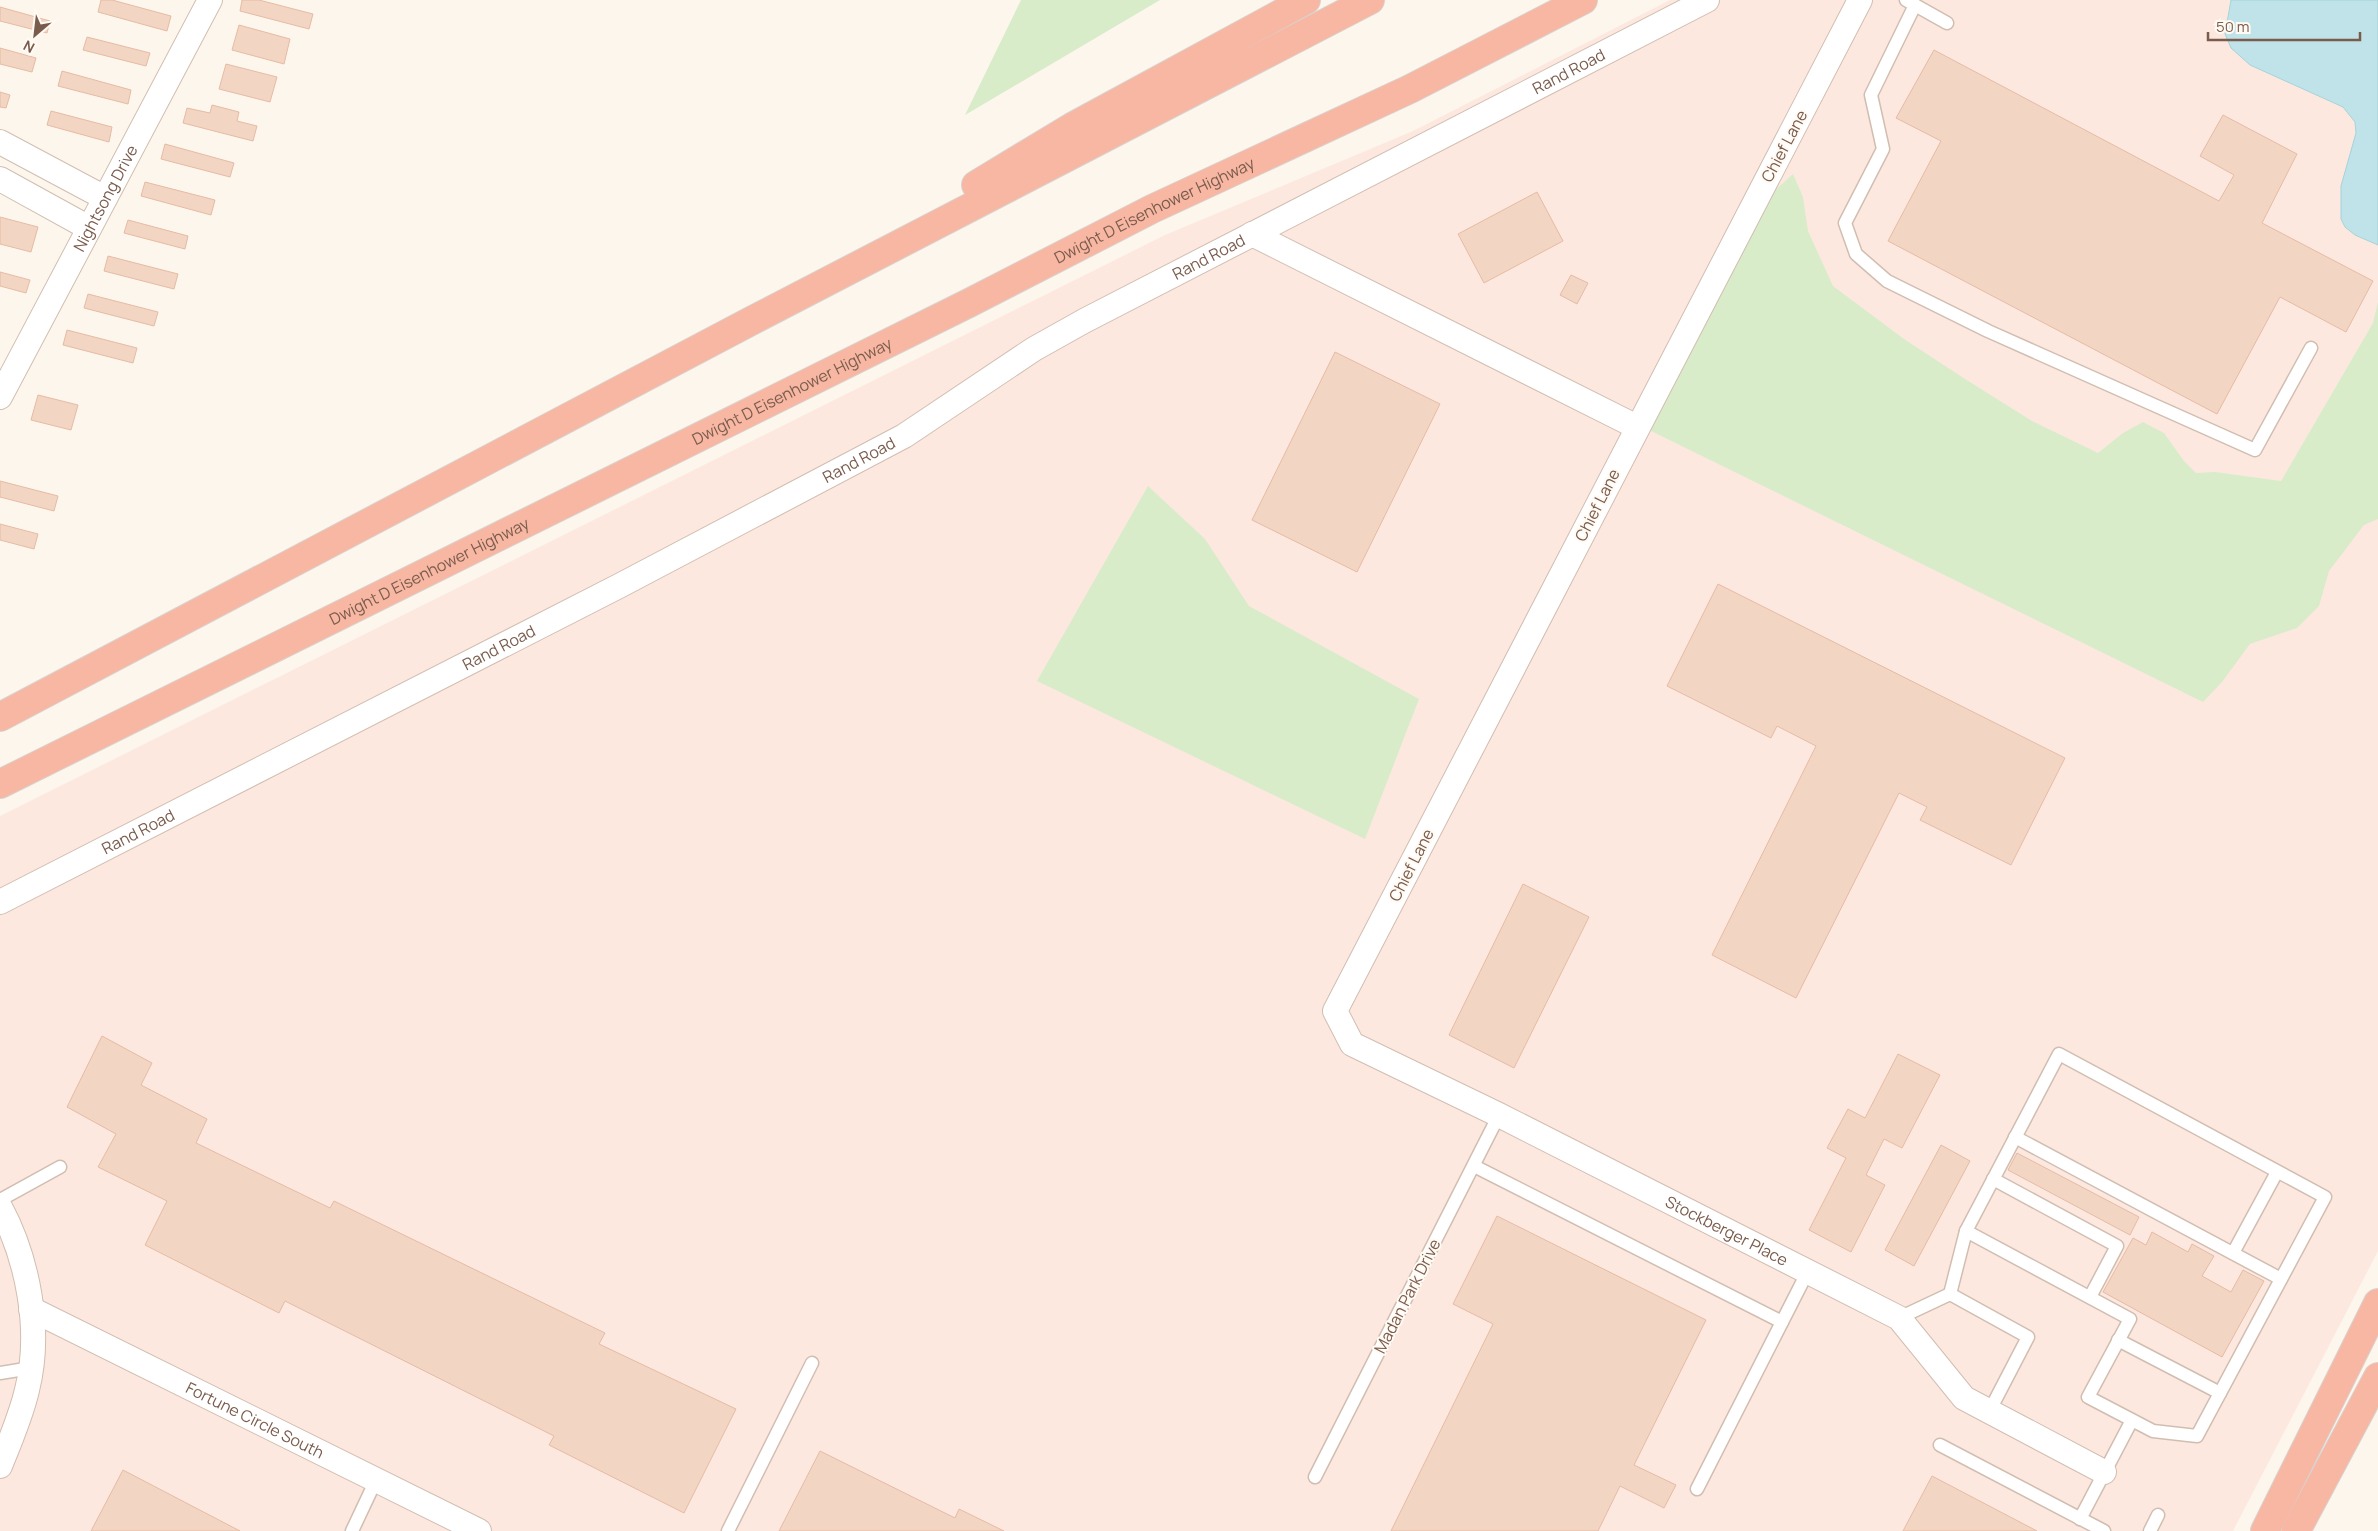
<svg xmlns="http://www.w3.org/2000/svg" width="2378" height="1531" viewBox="0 0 2378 1531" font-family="Manrope,sans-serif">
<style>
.commercial{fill:#fde8e0}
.green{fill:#d8ecc9}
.water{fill:#bfe3e8;stroke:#a5d3da}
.building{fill:#f3d5c3;stroke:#e6bba3}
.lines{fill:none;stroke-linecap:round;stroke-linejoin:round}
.service-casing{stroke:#d1beb0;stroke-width:15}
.minor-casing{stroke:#d1beb0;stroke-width:26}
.motorway-casing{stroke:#dad1cd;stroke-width:30}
.service{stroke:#fff;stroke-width:12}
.minor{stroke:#fff;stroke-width:24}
.motorway{stroke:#f7b7a3;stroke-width:28}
.labels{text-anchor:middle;stroke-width:4;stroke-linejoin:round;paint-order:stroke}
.street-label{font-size:16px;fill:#7a5c4d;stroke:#fffaf3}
</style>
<rect width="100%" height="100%" fill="#fdf6ec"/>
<path class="commercial" d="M 1670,0 L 2378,0 L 2378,1251 L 2233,1531 L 0,1531 L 0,816 L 1165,235 L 1413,131 Z"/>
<g class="green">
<path d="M 1021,0 L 1160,0 L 965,115 Z"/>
<path d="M 1793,174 L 1803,197 L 1808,231 L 1833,286 L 1904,339 L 1962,377 L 2032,421 L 2098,453 L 2123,433 L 2143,422 L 2164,433 L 2184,461 L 2196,473 L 2215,472 L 2281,481 L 2373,323 L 2378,302 L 2378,519 L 2364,525 L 2329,571 L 2319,606 L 2297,628 L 2250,644 L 2222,682 L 2203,702 L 1649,430 L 1773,192 Z"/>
<path d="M 1148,486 L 1205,539 L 1249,606 L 1419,699 L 1365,839 L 1037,681 Z"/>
</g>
<path class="water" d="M 2231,0 L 2378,0 L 2378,245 L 2355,235 L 2345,227 L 2341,219 L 2341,186 L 2356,133 L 2355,122 L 2343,107 L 2250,65 L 2231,48 L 2225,34 Z"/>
<g class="building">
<path d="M 101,0 L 112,0 L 171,16 L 167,31 L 98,12 Z"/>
<path d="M 242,0 L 259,0 L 313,14 L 309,29 L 240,11 Z"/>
<path d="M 0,7 L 50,21 L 47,33 L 0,21 Z"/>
<path d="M 239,25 L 290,39 L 284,64 L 232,50 Z"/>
<path d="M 87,37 L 150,53 L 146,66 L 83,50 Z"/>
<path d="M 0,48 L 36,58 L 32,72 L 0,64 Z"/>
<path d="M 1934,50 L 2219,201 L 2234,175 L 2200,156 L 2223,115 L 2297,154 L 2262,223 L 2373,281 L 2346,332 L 2280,297 L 2217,414 L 1888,241 L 1941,141 L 1896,118 Z"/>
<path d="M 226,64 L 277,77 L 270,102 L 219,89 Z"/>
<path d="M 62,71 L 131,90 L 128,104 L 58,86 Z"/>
<path d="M 0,92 L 10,95 L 6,108 L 0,107 Z"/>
<path d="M 212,105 L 239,112 L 237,121 L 257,126 L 253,141 L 183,123 L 187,108 L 210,113 Z"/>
<path d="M 51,111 L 112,127 L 109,142 L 47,125 Z"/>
<path d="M 165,144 L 234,163 L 230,177 L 161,159 Z"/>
<path d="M 145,182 L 215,200 L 211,215 L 141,196 Z"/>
<path d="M 1537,192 L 1563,241 L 1484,283 L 1458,234 Z"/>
<path d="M 0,217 L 38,227 L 31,252 L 0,244 Z"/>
<path d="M 128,220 L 188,236 L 185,249 L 124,233 Z"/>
<path d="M 108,256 L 178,274 L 174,289 L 104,271 Z"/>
<path d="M 0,272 L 30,280 L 26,293 L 0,286 Z"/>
<path d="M 1571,275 L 1588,283 L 1577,304 L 1560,295 Z"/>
<path d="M 88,294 L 158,312 L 154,326 L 84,308 Z"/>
<path d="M 67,330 L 137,348 L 133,363 L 63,345 Z"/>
<path d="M 1335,352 L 1440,404 L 1357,572 L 1252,520 Z"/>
<path d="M 38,395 L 78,405 L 71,430 L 31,420 Z"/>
<path d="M 0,481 L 58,496 L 54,511 L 0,497 Z"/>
<path d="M 0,524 L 38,534 L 34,549 L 0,540 Z"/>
<path d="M 1718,584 L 2065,758 L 2011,865 L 1920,820 L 1927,807 L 1899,793 L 1796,998 L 1712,955 L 1816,746 L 1777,726 L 1771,738 L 1667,686 Z"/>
<path d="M 1523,884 L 1589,917 L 1514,1068 L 1449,1035 Z"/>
<path d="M 102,1036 L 152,1063 L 141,1085 L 207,1119 L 196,1143 L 330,1208 L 334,1201 L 605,1333 L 599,1344 L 736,1409 L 684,1513 L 549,1445 L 554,1436 L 285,1301 L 279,1313 L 145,1245 L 167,1201 L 98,1167 L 116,1134 L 67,1107 Z"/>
<path d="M 1898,1054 L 1940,1075 L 1902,1148 L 1884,1139 L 1866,1175 L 1885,1185 L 1851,1252 L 1809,1230 L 1846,1158 L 1827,1148 L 1848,1109 L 1865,1118 Z"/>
<path d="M 1941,1145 L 1970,1161 L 1914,1266 L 1885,1250 Z"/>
<path d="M 2017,1153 L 2139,1217 L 2130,1235 L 2008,1170 Z"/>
<path d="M 1497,1216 L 1706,1320 L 1634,1465 L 1676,1485 L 1664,1508 L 1620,1486 L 1598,1531 L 1391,1531 L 1493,1324 L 1453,1304 Z"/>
<path d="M 2152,1232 L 2188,1252 L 2192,1244 L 2214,1256 L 2202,1276 L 2231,1292 L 2243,1270 L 2264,1281 L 2222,1357 L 2103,1292 L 2133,1238 L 2146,1245 Z"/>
<path d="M 820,1451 L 955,1518 L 959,1509 L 1004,1531 L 779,1531 Z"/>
<path d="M 123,1470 L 240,1531 L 91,1531 Z"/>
<path d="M 1932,1476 L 2037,1531 L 1903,1531 Z"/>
</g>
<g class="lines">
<g class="service-casing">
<g id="service">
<path d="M 1906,0 L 1947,23"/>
<path d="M 1915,5 L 1871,95 L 1883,149 L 1845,223 L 1856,254 L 1887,281 L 1988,331 L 2255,450 L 2311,348"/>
<path d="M 2015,1137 L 2281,1279"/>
<path d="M 1474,1166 L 1782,1322 L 1808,1271"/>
<path d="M 1993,1179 L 2117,1246 L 2090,1297"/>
<path d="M 0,1200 L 60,1167"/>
<path d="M 2233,1253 L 2277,1172"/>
<path d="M 1950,1294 L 1966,1231"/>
<path d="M 1899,1318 L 1950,1294 L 2028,1337 L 1989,1412"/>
<path d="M 2118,1340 L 2220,1393"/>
<path d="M 0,1373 L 31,1368"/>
<path d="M 1940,1445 L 2104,1531"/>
<path d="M 1315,1477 L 1499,1115"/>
<path d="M 1697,1489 L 1782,1322"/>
<path d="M 2080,1519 L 2132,1420 L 2153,1431 L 2197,1436 L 2325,1197 L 2059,1054 L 1966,1231 L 2130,1319 L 2088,1397 L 2132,1420"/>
<path d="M 352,1531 L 376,1480"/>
<path d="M 728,1531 L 812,1363"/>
<path d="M 2150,1531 L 2158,1515"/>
</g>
</g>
<g class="minor-casing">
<g id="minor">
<path id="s1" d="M 1860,0 L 1335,1011 L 1352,1044 L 1499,1115 L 1899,1318 L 1964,1398 L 2104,1472"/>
<path d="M 0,142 L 105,198"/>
<path d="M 0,179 L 89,228"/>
<path d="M 1252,234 L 1637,427"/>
<path id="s2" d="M 0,397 L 210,0"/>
<path id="s3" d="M 0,902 L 619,586 L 904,436 L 1034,349 L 1084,321 L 1707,0"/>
<path d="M 0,1207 C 28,1259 42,1331 27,1390 C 21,1416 10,1441 0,1466"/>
<path id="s4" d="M 31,1309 L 479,1531"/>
</g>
</g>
<g class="motorway-casing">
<g id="motorway">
<path d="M 976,185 L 1072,127 L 1306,0"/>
<path d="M 0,717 L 753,320 L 1370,0"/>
<path id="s5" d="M 0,784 L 969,303 L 1152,209 L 1410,89 L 1583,0"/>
<path d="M 2265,1531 L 2378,1303"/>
<path d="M 2296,1531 L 2378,1377"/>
</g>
</g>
<use href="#service" class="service"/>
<use href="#minor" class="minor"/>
<use href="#motorway" class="motorway"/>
</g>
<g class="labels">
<g class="street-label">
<text dy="6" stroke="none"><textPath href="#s3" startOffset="1776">Rand Road</textPath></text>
<text transform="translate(1784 146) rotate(-62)" y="6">Chief Lane</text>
<text dy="6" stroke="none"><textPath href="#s2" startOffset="225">Nightsong Drive</textPath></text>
<text dy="6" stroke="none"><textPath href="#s5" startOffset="1289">Dwight D Eisenhower Highway</textPath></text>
<text dy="6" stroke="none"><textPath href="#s3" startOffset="1371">Rand Road</textPath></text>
<text dy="6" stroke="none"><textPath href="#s5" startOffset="884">Dwight D Eisenhower Highway</textPath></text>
<text dy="6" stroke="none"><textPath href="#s3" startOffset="966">Rand Road</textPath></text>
<text transform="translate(1597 505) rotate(-63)" y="6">Chief Lane</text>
<text dy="6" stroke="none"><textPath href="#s5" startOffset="479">Dwight D Eisenhower Highway</textPath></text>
<text dy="6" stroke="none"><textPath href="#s3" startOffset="560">Rand Road</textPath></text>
<text dy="6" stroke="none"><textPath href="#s3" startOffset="155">Rand Road</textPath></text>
<text transform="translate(1411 865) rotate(-63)" y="6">Chief Lane</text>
<text dy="6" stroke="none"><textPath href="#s1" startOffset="1595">Stockberger Place</textPath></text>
<text transform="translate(1407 1296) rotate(-63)" y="6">Madan Park Drive</text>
<text dy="6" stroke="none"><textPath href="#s4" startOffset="250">Fortune Circle South</textPath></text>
</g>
</g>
<g transform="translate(35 35) rotate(208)" stroke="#fffaf3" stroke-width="4" paint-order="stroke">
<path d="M0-4L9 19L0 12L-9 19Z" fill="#7a5c4d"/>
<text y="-8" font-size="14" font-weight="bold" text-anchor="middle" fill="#7a5c4d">N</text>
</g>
<path d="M2208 32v8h152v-8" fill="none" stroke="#7a5c4d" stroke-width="2.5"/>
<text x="2216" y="32" font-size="15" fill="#7a5c4d" stroke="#fffaf3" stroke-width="4" paint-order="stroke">50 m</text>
</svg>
